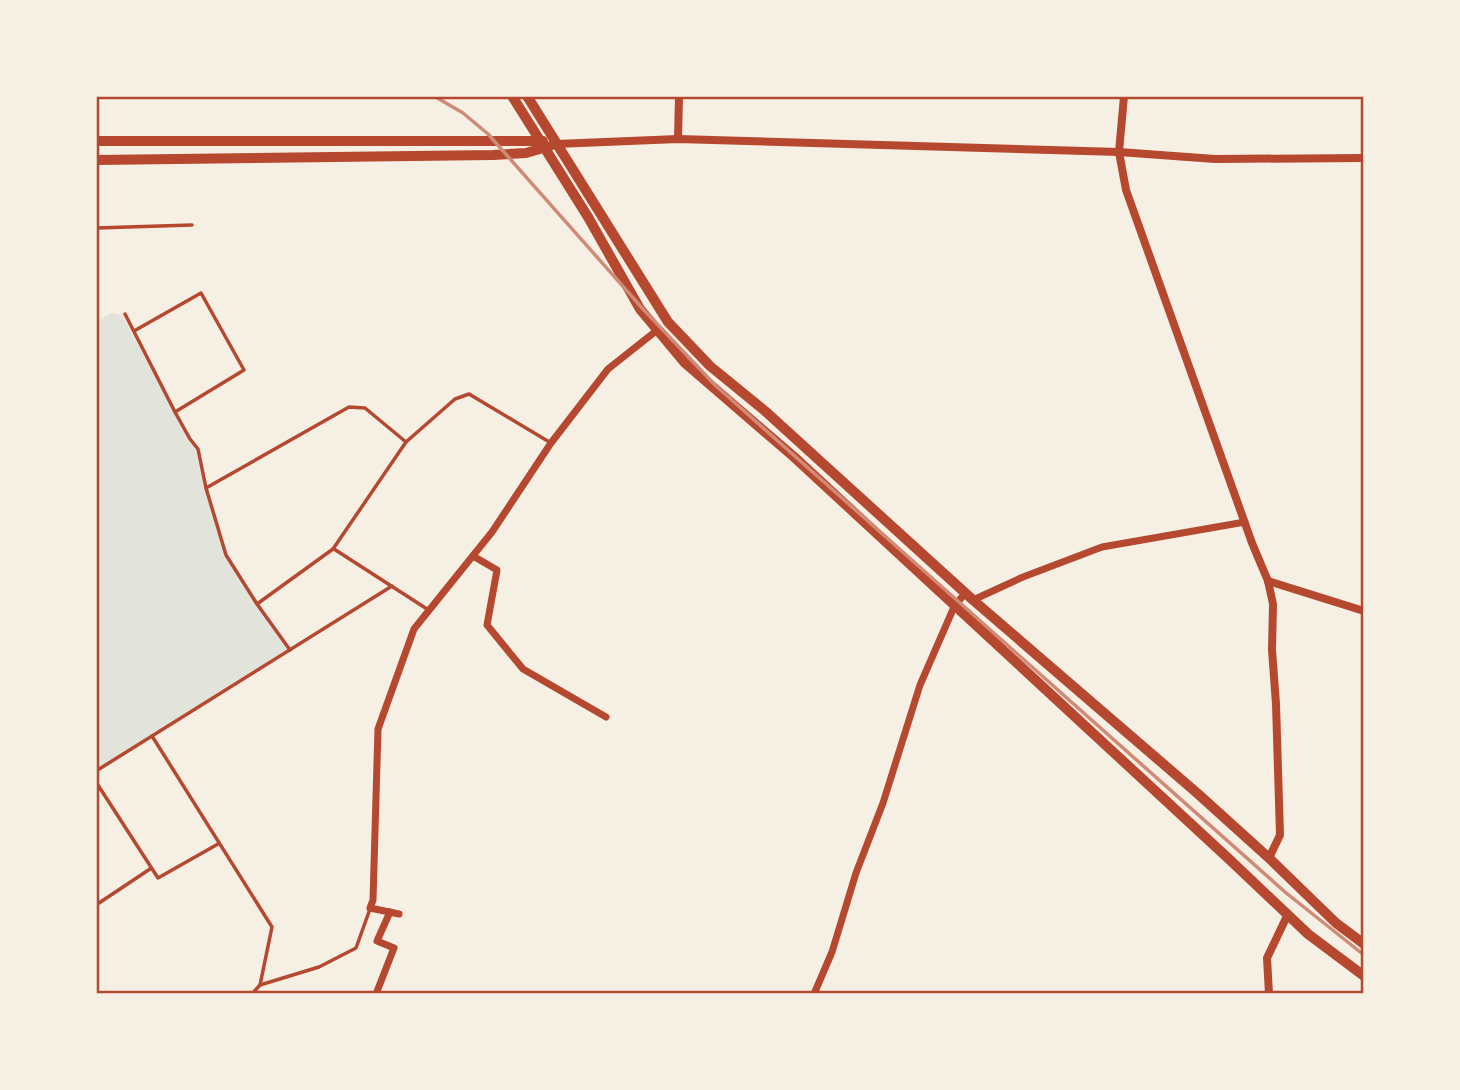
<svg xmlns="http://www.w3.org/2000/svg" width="1460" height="1090" viewBox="0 0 1460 1090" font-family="'PT Sans Narrow',sans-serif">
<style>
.green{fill:#e2e4dc}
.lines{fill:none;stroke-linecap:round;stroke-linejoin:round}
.service{stroke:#b5482f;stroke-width:3.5}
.minor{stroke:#b5482f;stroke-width:7}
.tertiary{stroke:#b5482f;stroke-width:8}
.primary{stroke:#b5482f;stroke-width:10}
.rail{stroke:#cf8b77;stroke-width:3.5}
.neatline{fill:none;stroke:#b5482f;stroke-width:2.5}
</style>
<rect width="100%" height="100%" fill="#f6efe4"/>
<path class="green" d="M 112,313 L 122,315 L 190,439 L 198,449 L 206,488 L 226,555 L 290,650 L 96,771 L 96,322 Z"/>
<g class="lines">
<g class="service">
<path d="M 96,228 L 192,225"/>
<path d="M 125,314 L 175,412 L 190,439 L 198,449 L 206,488 L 226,555 L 257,604 L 290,650"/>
<path d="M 134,331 L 201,293 L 244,370 L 175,412"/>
<path d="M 206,488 L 349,407 L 365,408 L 406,442 L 455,399 L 469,394 L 551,443"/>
<path d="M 334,549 L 427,609"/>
<path d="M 257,604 L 333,549 L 406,442"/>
<path d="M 152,736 L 272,927 L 260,985 L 252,994"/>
<path d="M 96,771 L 392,586"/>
<path d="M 96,782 L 158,878 L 218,844"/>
<path d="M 96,905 L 150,869"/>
<path d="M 260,985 L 319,967 L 356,948 L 370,909"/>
</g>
<g class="minor">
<path d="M 473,556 L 497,570 L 487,625 L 523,669 L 606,717"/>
<path d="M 973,600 L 1023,577 L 1102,547 L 1245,522"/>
<path d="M 399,914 L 370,908 L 373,900 L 378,729 L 414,629 L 492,532 L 551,443 L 608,369 L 656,331"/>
<path d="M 376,994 L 394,948 L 377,941 L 390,912"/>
<path d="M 814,994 L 832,952 L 856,873 L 883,803 L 920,685 L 954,607 L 965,593"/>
</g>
<g class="tertiary">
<path d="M 1124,96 L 1119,152 L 1126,190 L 1252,543 L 1268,581 L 1273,604 L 1272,650 L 1276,704 L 1280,835 L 1269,858"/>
<path d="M 678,139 L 679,96"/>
<path d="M 556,144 L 678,139 L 1119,152 L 1215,159 L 1364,158"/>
<path d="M 1268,581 L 1364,611"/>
<path d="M 1269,994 L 1267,958 L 1287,916"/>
</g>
<g class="primary">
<path d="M 512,96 L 588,217 L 640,309 L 685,363 L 793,456 L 1230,860 L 1308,934 L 1364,976"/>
<path d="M 527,96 L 668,322 L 710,366 L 765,411 L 973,600 L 1197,793 L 1269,858 L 1336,923 L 1364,944"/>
<path d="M 96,141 L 543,141"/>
<path d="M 96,160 L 493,155 L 526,153 L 550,146"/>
</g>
<path class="rail" d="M 434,96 L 463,113 L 488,134 L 643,309 L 715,385 L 1285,892 L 1364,955"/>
</g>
<rect width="1460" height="1090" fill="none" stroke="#f6efe4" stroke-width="196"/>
<rect x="98" y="98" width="1264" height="894" class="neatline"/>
</svg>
